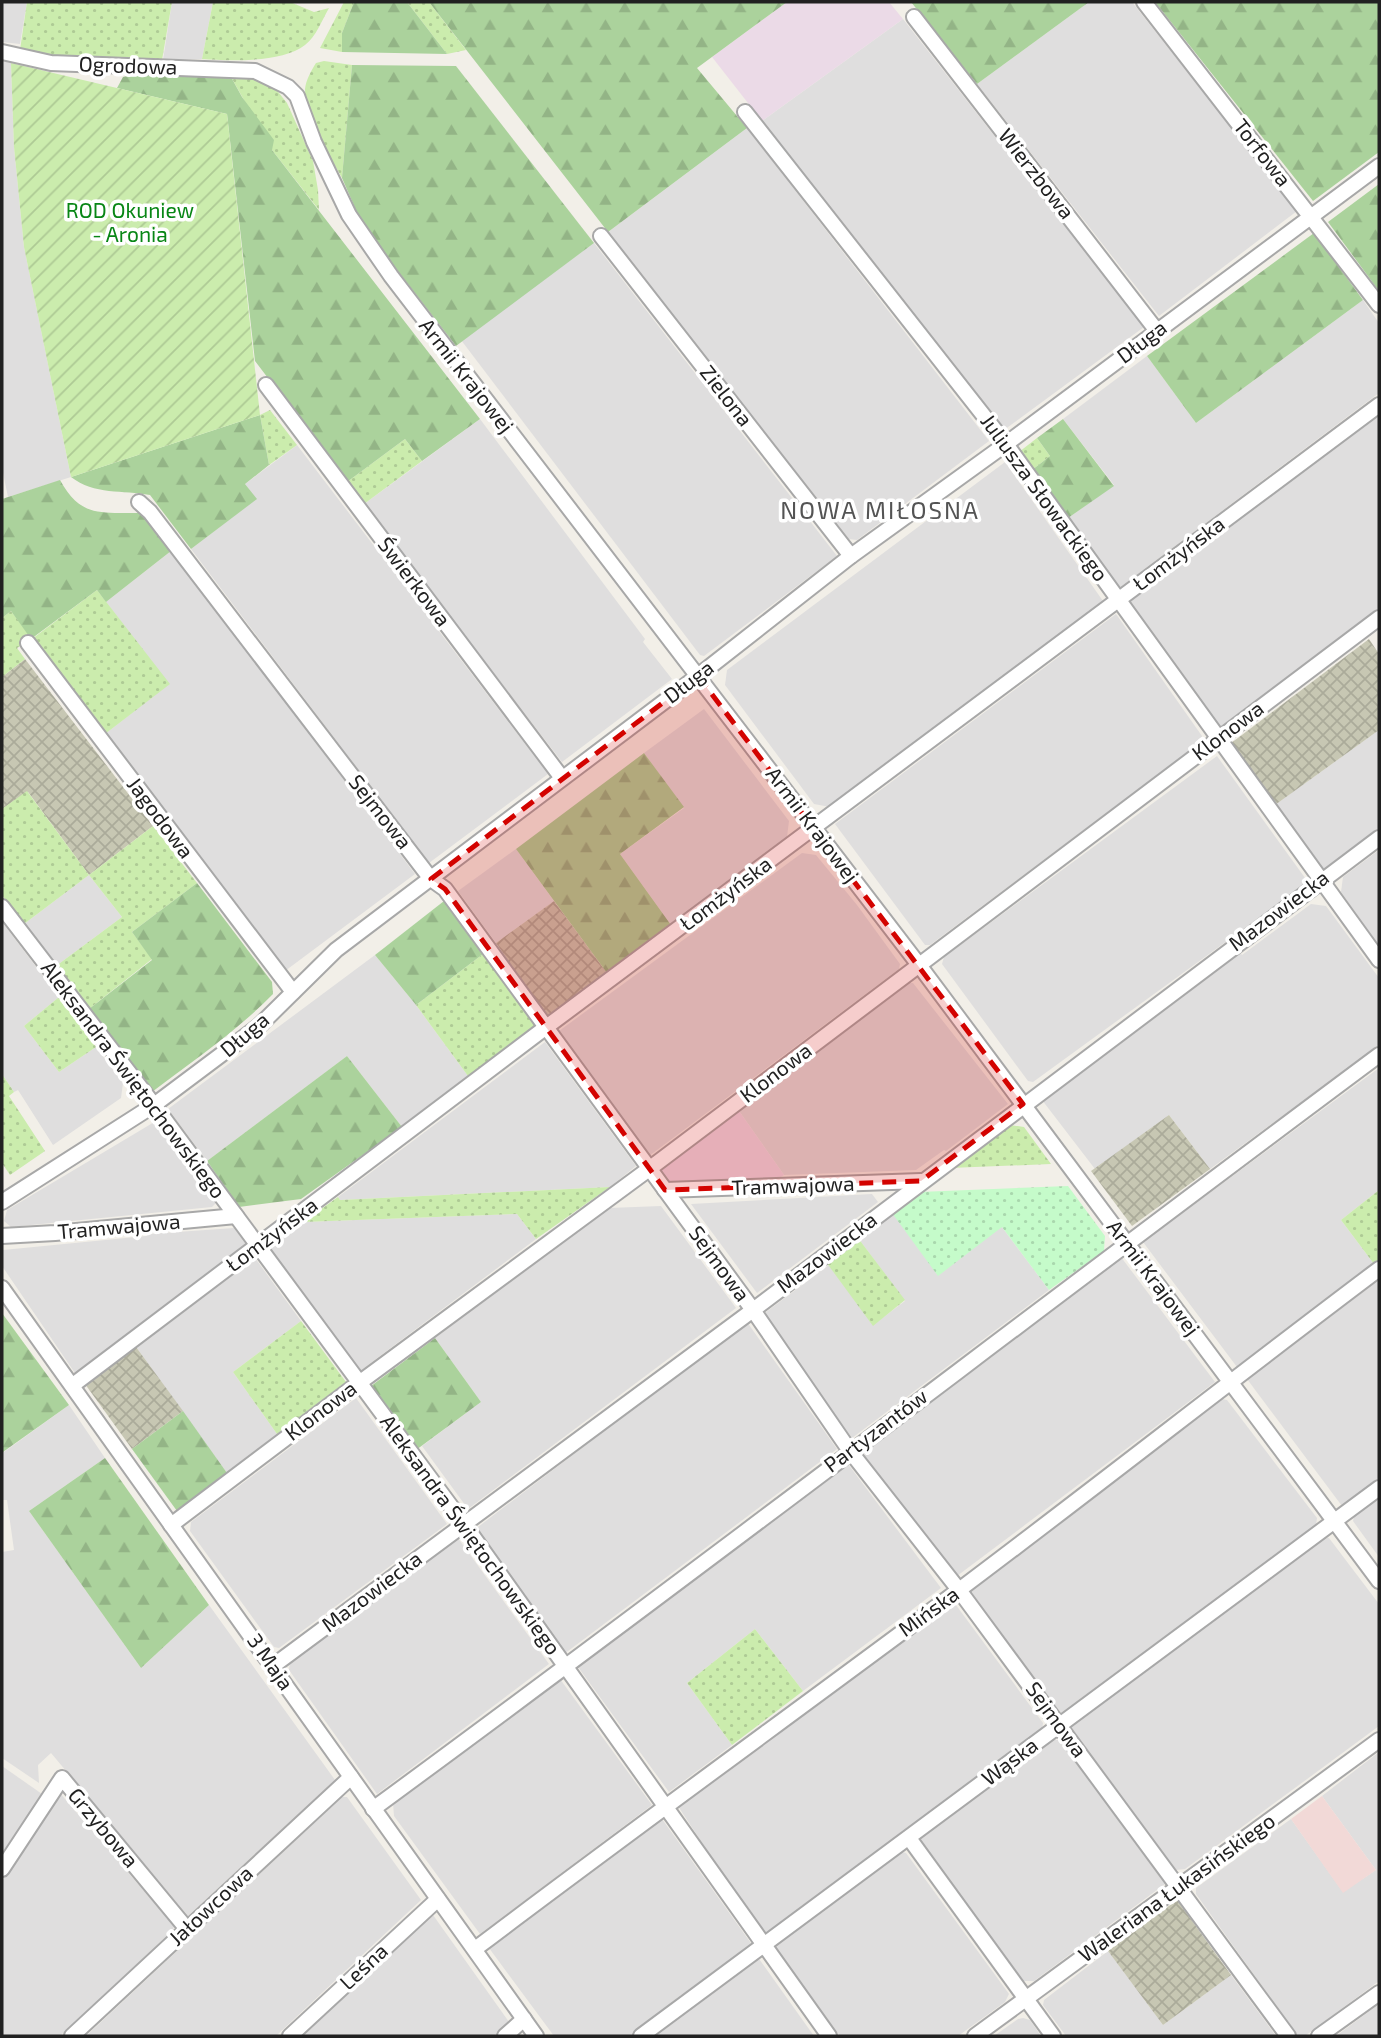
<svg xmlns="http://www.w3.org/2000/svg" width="1381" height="2038" viewBox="0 0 1381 2038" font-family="'Exo 2',sans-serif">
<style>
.residential{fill:#dfdede}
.commercial{fill:#f2d9d7}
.industrial{fill:#ebdae7}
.construction{fill:url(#construction-cross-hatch)}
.grass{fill:url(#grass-dots)}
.forest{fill:url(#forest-firs)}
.park{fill:url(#park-dots)}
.garden{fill:url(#garden-furrows)}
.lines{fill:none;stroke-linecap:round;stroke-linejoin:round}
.street-casing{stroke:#a8a8a8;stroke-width:18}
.street{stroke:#fff;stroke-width:14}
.marked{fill:#d30300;fill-opacity:0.2;stroke:#d30300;stroke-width:5;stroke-dasharray:14 9;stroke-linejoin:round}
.labels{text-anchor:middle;stroke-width:7;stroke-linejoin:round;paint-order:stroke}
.street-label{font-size:21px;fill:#212121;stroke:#fff}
.park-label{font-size:21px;fill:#088615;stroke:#fff}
.quarter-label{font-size:24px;letter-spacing:2px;fill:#545454;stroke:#fff}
</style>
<defs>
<pattern id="construction-cross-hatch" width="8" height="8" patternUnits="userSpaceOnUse" patternTransform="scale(1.75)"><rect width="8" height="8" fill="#c7c7b3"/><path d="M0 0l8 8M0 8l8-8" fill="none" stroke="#abab9a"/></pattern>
<pattern id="grass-dots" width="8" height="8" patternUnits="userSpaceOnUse" patternTransform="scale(1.75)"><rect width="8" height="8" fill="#cbecad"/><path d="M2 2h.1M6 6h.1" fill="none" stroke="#aeca95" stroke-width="1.8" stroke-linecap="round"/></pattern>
<pattern id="forest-firs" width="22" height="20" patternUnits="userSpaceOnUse" patternTransform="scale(1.75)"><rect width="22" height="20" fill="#abd29c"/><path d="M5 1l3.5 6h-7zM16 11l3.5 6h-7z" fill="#93b486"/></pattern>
<pattern id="park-dots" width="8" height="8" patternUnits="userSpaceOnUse" patternTransform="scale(1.75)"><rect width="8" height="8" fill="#c5fbca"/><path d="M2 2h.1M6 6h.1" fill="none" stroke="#a9d7ad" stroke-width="1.8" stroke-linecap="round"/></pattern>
<pattern id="garden-furrows" width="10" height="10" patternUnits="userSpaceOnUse" patternTransform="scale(1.75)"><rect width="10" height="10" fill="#cbecad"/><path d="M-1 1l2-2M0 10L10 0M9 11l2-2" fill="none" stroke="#aeca95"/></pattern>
</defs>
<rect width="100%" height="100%" fill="#f2efe8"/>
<g class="residential">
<path d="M 2,2 L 27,2 L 20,44 L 2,42 Z"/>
<path d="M 172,2 L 213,2 L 202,59 L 163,60 Z"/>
<path d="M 1089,2 L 1132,2 L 1297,211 L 1159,316 L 977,84 Z"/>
<path d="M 903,19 L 1144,327 L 1004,430 L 762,121 Z"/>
<path d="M 2,61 L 11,63 L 14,147 L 24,247 L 71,477 L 8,497 L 2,468 Z"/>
<path d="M 747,128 L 989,441 L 857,540 L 849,539 L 608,232 Z"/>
<path d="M 594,243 L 837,556 L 704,656 L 700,655 L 461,340 Z"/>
<path d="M 1363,300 L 1379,323 L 1379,393 L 1118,589 L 1068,518 L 1114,485 L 1063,419 L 1147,356 L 1196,423 Z"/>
<path d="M 1379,414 L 1379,609 L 1220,729 L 1128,603 Z"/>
<path d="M 480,419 L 645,639 L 643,642 L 672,679 L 562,762 L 364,504 Z"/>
<path d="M 297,445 L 548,774 L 429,863 L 191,549 L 256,499 L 245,484 Z"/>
<path d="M 1005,462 L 1103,601 L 830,807 L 814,804 L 725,685 L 727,670 Z"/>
<path d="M 171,551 L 415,874 L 285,971 L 105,734 L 169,684 L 106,602 Z"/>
<path d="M 1116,614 L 1202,736 L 1200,743 L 930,945 L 925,945 L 835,824 Z"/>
<path d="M 704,709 L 789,821 L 787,837 L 671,925 L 620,854 L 684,808 L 644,753 Z"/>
<path d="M 1379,730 L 1379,829 L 1323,871 L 1275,805 Z"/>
<path d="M 1217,756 L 1308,882 L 1033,1082 L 1028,1081 L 942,964 L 944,957 Z"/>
<path d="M 516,849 L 554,901 L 496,943 L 458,891 Z"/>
<path d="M 1379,850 L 1379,946 L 1341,892 L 1343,877 Z"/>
<path d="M 802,853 L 816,855 L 857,905 L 900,964 L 899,969 L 649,1156 L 559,1031 Z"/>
<path d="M 89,875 L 122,917 L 56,966 L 24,924 Z"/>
<path d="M 1311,904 L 1326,906 L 1379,978 L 1379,1045 L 1210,1169 L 1169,1115 L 1095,1169 L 1042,1100 L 1240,952 L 1242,955 Z"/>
<path d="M 2,922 L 59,997 L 24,1026 L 59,1072 L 96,1047 L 123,1083 L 121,1098 L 53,1145 L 18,1090 L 14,1092 L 2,1074 Z"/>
<path d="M 375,955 L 416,1005 L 468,1076 L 402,1127 L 347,1056 L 207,1161 L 168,1109 Z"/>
<path d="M 908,983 L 913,983 L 1008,1104 L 946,1151 L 944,1150 L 916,1170 L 784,1175 L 739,1111 Z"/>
<path d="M 545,1042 L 636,1166 L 610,1187 L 340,1200 L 338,1197 Z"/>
<path d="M 1379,1068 L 1379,1190 L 1341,1220 L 1374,1264 L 1237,1367 L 1143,1242 Z"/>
<path d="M 156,1121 L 216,1203 L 212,1207 L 11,1227 L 4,1221 L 7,1210 Z"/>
<path d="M 872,1194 L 878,1202 L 757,1293 L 691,1204 Z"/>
<path d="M 661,1206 L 736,1308 L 468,1509 L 422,1446 L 481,1402 L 435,1338 L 609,1208 Z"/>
<path d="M 892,1213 L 1002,1227 L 1049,1290 L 852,1438 L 764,1318 L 766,1312 L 829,1265 L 873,1325 L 905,1301 L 858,1238 Z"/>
<path d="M 517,1214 L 536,1239 L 360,1371 L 269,1248 L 303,1222 Z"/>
<path d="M 234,1228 L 246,1244 L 75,1373 L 2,1266 L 3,1250 L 146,1236 L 149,1234 Z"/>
<path d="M 1121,1257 L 1215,1382 L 957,1576 L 864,1456 L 866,1450 Z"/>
<path d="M 255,1258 L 301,1321 L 233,1372 L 277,1434 L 227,1473 L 136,1347 Z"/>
<path d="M 1379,1280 L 1379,1478 L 1342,1506 L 1247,1379 Z"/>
<path d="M 747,1322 L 837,1449 L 564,1654 L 476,1533 L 478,1527 Z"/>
<path d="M 356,1398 L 447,1524 L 279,1648 L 274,1647 L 190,1531 L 191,1522 Z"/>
<path d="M 1222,1399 L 1227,1400 L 1317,1518 L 1316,1525 L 1061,1713 L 967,1590 Z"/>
<path d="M 69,1405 L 105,1458 L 29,1511 L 141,1668 L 209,1605 L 335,1780 L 188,1916 L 51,1753 L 38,1765 L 39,1783 L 2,1758 L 2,1552 L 14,1550 L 7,1500 L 2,1500 L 2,1439 L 4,1452 Z"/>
<path d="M 848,1464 L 941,1588 L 803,1691 L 755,1629 L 687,1683 L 732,1745 L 669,1792 L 578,1667 Z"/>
<path d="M 1379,1496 L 1379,1557 L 1353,1521 L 1355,1513 Z"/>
<path d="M 1323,1536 L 1329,1538 L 1379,1604 L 1379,1726 L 1185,1869 L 1176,1870 L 1070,1726 Z"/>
<path d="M 458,1538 L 549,1664 L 377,1794 L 289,1670 L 290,1661 Z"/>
<path d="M 953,1601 L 1043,1723 L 1042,1730 L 767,1935 L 721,1872 L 678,1806 Z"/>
<path d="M 560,1679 L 652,1805 L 480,1934 L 394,1816 L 393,1803 Z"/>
<path d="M 1051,1740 L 1059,1740 L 1165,1884 L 1034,1981 L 1023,1981 L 971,1914 L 918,1838 Z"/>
<path d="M 1379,1752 L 1379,1981 L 1305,2036 L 1298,2036 L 1196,1894 L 1196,1888 L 1291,1819 L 1343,1892 L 1376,1870 L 1322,1796 Z"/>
<path d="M 2,1766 L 42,1794 L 2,1862 Z"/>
<path d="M 59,1792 L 174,1926 L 173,1930 L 60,2036 L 2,2036 L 2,1881 Z"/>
<path d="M 342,1797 L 347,1797 L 421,1900 L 276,2036 L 86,2036 Z"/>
<path d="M 662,1819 L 753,1946 L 684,1997 L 681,1995 L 630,2036 L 554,2036 L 489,1948 Z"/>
<path d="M 899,1851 L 906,1853 L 1009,1994 L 1005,2002 L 958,2036 L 840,2036 L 775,1947 L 776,1942 Z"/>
<path d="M 433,1915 L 509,2022 L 494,2036 L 303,2036 Z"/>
<path d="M 1108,1951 L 1163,2025 L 1231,1975 L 1276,2036 L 1066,2036 L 1043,2005 L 1044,2000 Z"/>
<path d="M 757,1956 L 814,2036 L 649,2036 Z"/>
<path d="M 1379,2004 L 1379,2036 L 1336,2036 Z"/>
<path d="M 1023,2018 L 1030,2020 L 1041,2036 L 994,2036 L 1018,2019 Z"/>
</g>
<path class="commercial" d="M 1322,1796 L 1376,1870 L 1343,1893 L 1291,1819 Z"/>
<g class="industrial">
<path d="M 787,2 L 889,2 L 903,19 L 762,121 L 712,57 Z"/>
<path d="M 739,1111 L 784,1175 L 779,1178 L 668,1185 L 659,1171 Z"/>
</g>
<g class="construction">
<path d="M 1369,639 L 1379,654 L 1379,730 L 1275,805 L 1230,744 Z"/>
<path d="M 25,659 L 153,826 L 89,875 L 28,792 L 2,809 L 2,677 Z"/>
<path d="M 554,901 L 607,973 L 547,1017 L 496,943 Z"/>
<path d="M 1169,1115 L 1210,1169 L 1132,1226 L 1091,1171 Z"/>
<path d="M 136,1347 L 183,1411 L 132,1449 L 85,1384 Z"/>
<path d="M 1177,1900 L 1231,1975 L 1163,2025 L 1108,1951 Z"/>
</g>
<g class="grass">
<path d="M 27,2 L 172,2 L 162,60 C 112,60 69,60 20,50 Z"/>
<path d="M 213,2 L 290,2 L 314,12 L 329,8 C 322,20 316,37 305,45 C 282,63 229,61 202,59 Z"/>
<path d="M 344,2 L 354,2 L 342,33 L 342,52 L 320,48 Z"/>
<path d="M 407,2 L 429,2 L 466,50 L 447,54 Z"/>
<path d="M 324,61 L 352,65 L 342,178 C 330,155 304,115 305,89 C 306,80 311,71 316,63 Z"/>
<path d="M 247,74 L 275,88 L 287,103 L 313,161 L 318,190 L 319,210 L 272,150 L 231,77 Z"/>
<path d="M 270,410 L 297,445 L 269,465 L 260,415 Z"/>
<path d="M 1037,438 L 1050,456 L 1032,470 L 1019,452 Z"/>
<path d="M 405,439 L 422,461 L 364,504 L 347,482 Z"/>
<path d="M 97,590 L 170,684 L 105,734 L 32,639 L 17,648 L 25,659 L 2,677 L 2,618 L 11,611 L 32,639 Z"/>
<path d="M 27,791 L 89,875 L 153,826 L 197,883 L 132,932 L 152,959 L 89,1009 L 56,966 L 122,917 L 89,875 L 24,924 L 2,895 L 2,809 Z"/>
<path d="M 483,954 L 535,1026 L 468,1076 L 416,1005 Z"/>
<path d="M 59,997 L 96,1047 L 59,1072 L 24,1026 Z"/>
<path d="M 2,1074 L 14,1092 L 9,1096 L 45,1151 L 10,1175 L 2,1163 Z"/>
<path d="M 1010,1125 L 1024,1127 L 1051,1164 L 950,1168 Z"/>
<path d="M 610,1187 L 536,1239 L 517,1214 L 303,1222 L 338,1197 L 340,1200 Z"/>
<path d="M 1379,1190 L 1379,1260 L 1374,1264 L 1341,1220 Z"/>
<path d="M 858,1238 L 905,1300 L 873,1326 L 826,1262 Z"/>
<path d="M 301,1321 L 346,1382 L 277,1434 L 233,1372 Z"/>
<path d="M 755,1629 L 803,1691 L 732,1745 L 687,1683 Z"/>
</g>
<g class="forest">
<path d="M 354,2 L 407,2 L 447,54 L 342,52 L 342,33 Z"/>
<path d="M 429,2 L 787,2 L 697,68 L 747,128 L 608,232 Z"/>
<path d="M 911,2 L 1089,2 L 977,84 Z"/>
<path d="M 1155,2 L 1379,2 L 1379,152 L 1313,201 Z"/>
<path d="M 352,65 L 456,66 L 594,243 L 456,346 L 363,226 L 342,178 Z"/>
<path d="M 139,73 L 231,77 L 242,97 L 274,140 L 272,150 L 480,419 L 422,461 L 405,439 L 347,482 L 255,361 L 227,114 L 117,88 L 123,77 Z"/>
<path d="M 1379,184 L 1379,291 L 1328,222 Z"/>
<path d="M 1314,233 L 1363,300 L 1196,423 L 1147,356 Z"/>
<path d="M 260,415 L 269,465 L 245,484 L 257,499 L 191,549 L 150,495 C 123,490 94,495 71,477 Z"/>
<path d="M 1063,419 L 1114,486 L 1068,518 L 1032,470 L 1050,456 L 1037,438 Z"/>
<path d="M 60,480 C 81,519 103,512 141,513 L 171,551 L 106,602 L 97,590 L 31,639 L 11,611 L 2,618 L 2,499 Z"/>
<path d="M 644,753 L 684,807 L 620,854 L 671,925 L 607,973 L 516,849 Z"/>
<path d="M 197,883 L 272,982 L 273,994 C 237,1031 193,1061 152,1092 L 89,1009 L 152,960 L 132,932 Z"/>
<path d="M 444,901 L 483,954 L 416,1005 L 375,955 Z"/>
<path d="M 347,1056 L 402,1127 L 301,1199 L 239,1207 L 207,1161 Z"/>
<path d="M 2,1313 L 69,1405 L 3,1452 L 2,1439 Z"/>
<path d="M 435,1338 L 481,1402 L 416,1450 L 371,1386 Z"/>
<path d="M 183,1411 L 227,1473 L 177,1511 L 132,1449 Z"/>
<path d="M 105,1458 L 209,1605 L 141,1668 L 29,1511 Z"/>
</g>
<path class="park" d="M 1068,1186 L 1105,1236 L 1104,1251 L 1049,1290 L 1002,1227 L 938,1276 L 892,1213 L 919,1192 Z"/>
<path class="garden" d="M 11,63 L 227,114 L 260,415 L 71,477 L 24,247 L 14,147 Z"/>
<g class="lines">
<g class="street-casing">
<g id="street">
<path d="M 1144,2 L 1379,305"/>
<path d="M 914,17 L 1157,331"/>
<path d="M 2,52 L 51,63 L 255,71 L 288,87 L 297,96 L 314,142 L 349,215 L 391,276 L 919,965 L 1379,1581"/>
<path d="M 745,112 L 1006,444 L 1379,960"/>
<path d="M 601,236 L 851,556"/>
<path d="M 266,385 L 562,778"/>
<path d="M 139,502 L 150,512 L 431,879 L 445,889 L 753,1310 L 850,1451 L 959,1590 L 1288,2036"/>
<path d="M 28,643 L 293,992"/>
<path d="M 2,907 L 154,1105 L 464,1524 L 829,2036"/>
<path d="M 665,1190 L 921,1181"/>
<path d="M 2,1202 L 154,1105 L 226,1051 L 259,1026 L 336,950 L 698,676 L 851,556 L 1006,444 L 1379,166"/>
<path d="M 2,1236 L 55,1233 L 236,1216"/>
<path d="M 2,1288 L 536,2036"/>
<path d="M 73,1385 L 545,1028 L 1379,405"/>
<path d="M 171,1525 L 359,1383 L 649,1169 L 1379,618"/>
<path d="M 273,1666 L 753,1310 L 1379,838"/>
<path d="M 373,1809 C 711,1561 1043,1305 1379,1055"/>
<path d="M 909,1838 L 1053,2036"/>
<path d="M 2,1869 L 62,1778 L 187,1929"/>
<path d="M 475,1949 C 635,1828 798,1710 959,1590 C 1100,1484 1238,1375 1379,1269"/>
<path d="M 72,2036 L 351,1777"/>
<path d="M 290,2036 L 438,1899"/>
<path d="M 505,2036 L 524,2019"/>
<path d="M 641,2036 L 1379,1488"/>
<path d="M 975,2036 L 1379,1740"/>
<path d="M 1319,2036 L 1379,1993"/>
</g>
</g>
<use href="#street" class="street"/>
</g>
<path class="marked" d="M 698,676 L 1023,1104 L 921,1181 L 665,1190 L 445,889 L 431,879 Z"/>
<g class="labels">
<g class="street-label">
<text transform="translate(128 66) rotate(2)" y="7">Ogrodowa</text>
<text transform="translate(1262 153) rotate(52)" y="7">Torfowa</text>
<text transform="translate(1036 174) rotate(52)" y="7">Wierzbowa</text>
<text transform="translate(1142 342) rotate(-37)" y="7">Długa</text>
<text transform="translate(466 376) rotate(52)" y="7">Armii Krajowej</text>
<text transform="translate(726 396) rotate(52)" y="7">Zielona</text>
<text transform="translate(1044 498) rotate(54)" y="7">Juliusza Słowackiego</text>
<text transform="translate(1179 554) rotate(-37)" y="7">Łomżyńska</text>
<text transform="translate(414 582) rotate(53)" y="7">Świerkowa</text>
<text transform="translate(689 682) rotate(-37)" y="7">Długa</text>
<text transform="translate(1228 731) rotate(-37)" y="7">Klonowa</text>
<text transform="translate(380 812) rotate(52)" y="7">Sejmowa</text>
<text transform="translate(160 818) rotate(53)" y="7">Jagodowa</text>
<text transform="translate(812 825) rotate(53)" y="7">Armii Krajowej</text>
<text transform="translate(726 894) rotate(-37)" y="7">Łomżyńska</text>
<text transform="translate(1279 911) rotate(-37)" y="7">Mazowiecka</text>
<text transform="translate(245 1035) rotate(-40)" y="7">Długa</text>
<text transform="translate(776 1073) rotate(-37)" y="7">Klonowa</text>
<text transform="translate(133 1080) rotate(53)" y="7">Aleksandra Świętochowskiego</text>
<text transform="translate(793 1186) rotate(-2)" y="7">Tramwajowa</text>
<text transform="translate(119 1227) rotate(-5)" y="7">Tramwajowa</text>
<text transform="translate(272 1235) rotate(-37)" y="7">Łomżyńska</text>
<text transform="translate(827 1253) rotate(-37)" y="7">Mazowiecka</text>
<text transform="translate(719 1264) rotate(54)" y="7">Sejmowa</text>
<text transform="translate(1153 1278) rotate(53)" y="7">Armii Krajowej</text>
<text transform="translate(321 1411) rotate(-37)" y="7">Klonowa</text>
<text transform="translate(876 1431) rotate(-37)" y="7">Partyzantów</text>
<text transform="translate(470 1535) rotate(54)" y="7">Aleksandra Świętochowskiego</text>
<text transform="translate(372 1592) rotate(-37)" y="7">Mazowiecka</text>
<text transform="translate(929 1612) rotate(-36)" y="7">Mińska</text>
<text transform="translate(270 1662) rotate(55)" y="7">3 Maja</text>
<text transform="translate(1056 1720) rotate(54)" y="7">Sejmowa</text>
<text transform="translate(1010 1762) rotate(-37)" y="7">Wąska</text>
<text transform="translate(103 1828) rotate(50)" y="7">Grzybowa</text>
<text transform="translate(1177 1888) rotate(-36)" y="7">Waleriana Łukasińskiego</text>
<text transform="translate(211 1906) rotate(-43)" y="7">Jałowcowa</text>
<text transform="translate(364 1967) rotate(-43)" y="7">Leśna</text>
</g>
<g class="park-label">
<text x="130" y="218">ROD Okuniew<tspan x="130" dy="24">- Aronia</tspan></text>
</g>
<g class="quarter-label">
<text x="880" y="519">NOWA MIŁOSNA</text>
</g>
</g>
<rect width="1381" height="2038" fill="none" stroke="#212121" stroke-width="7"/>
</svg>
